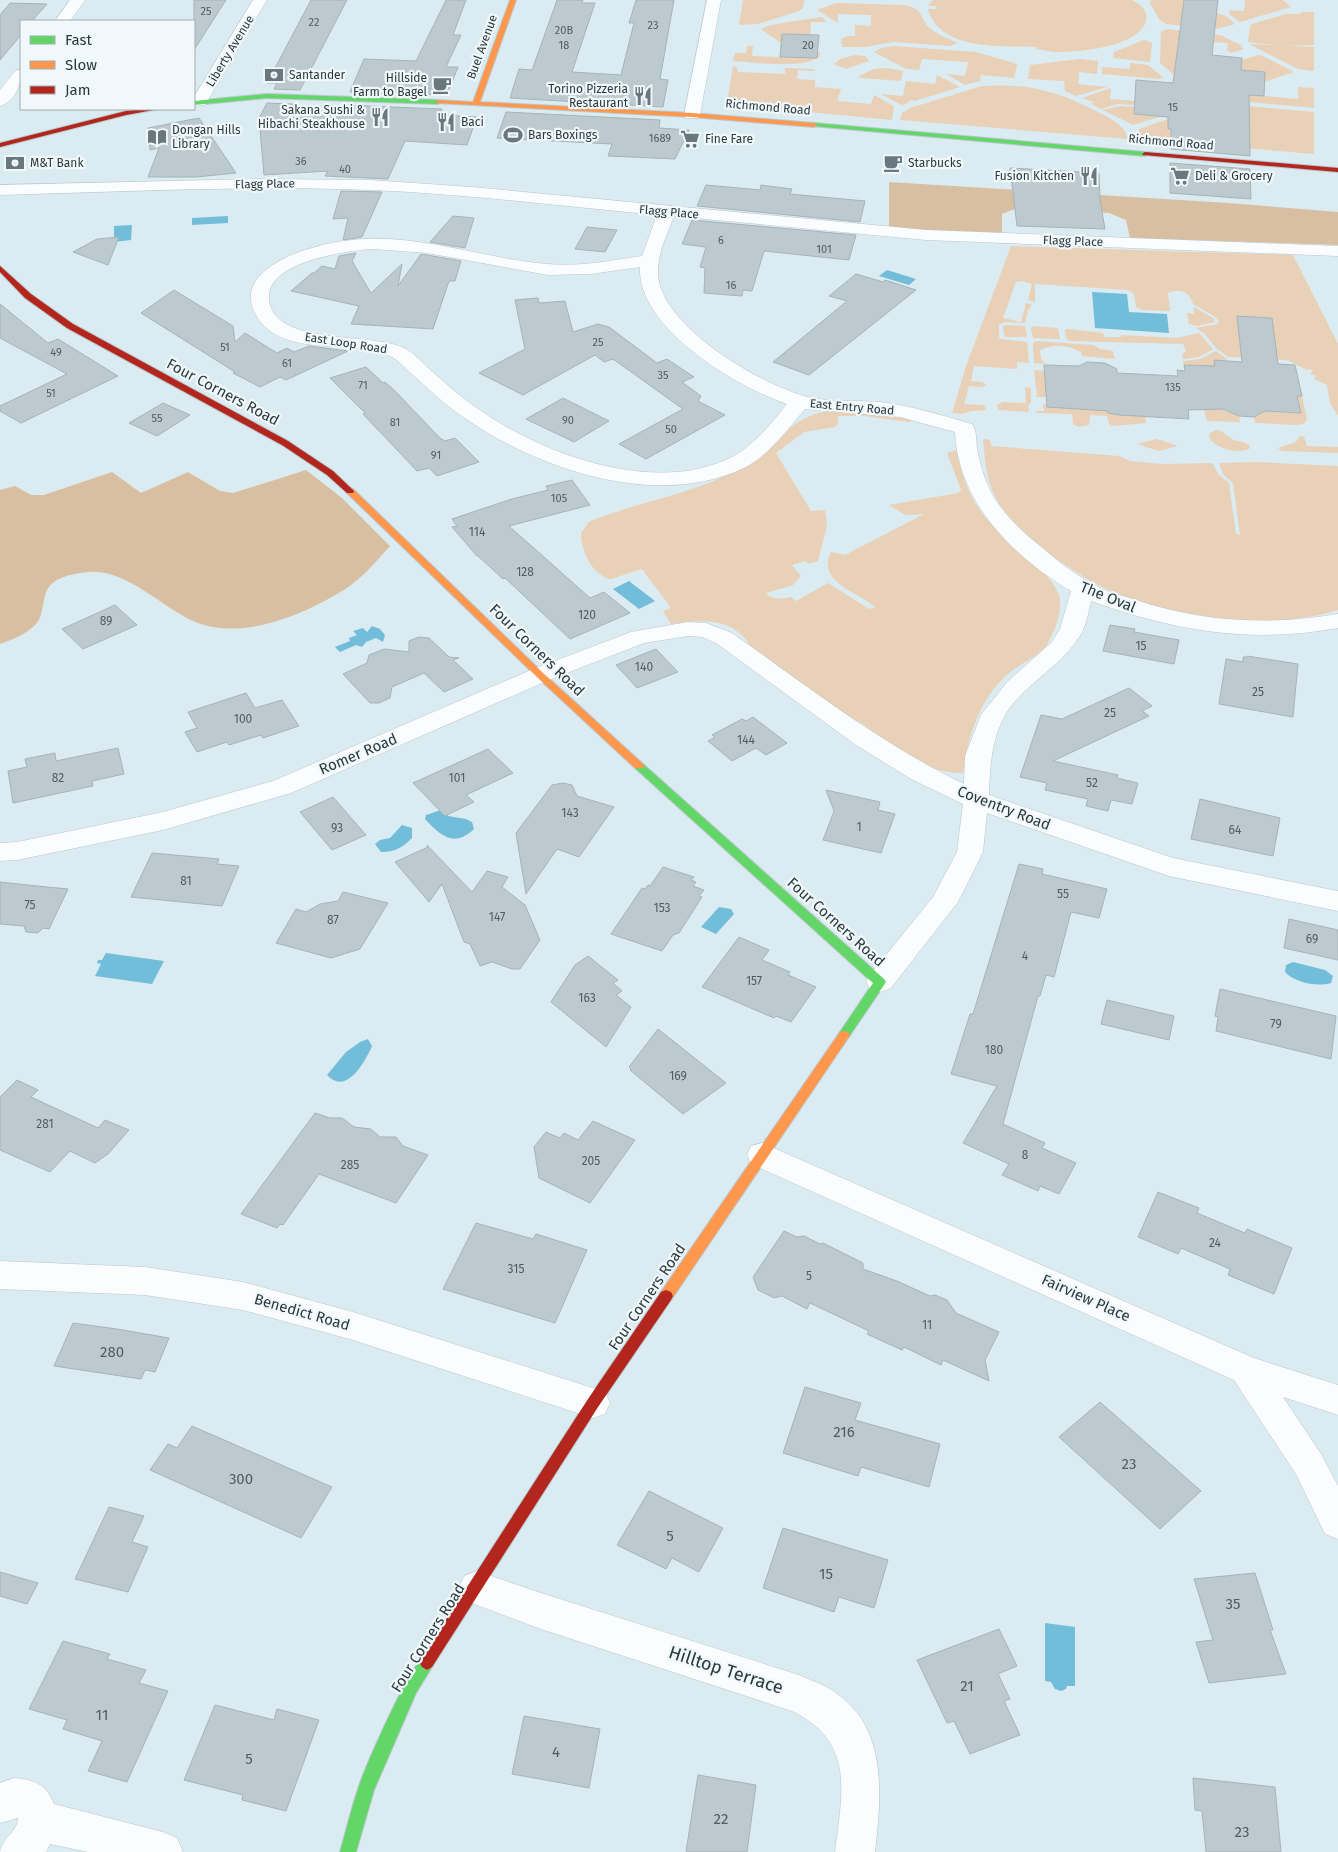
<svg xmlns="http://www.w3.org/2000/svg" width="1338" height="1852" viewBox="0 0 1338 1852" font-family="'Fira Sans',sans-serif">
<style>
.green{fill:#e8d1b7}
.forest{fill:#d9bfa1}
.water{fill:#72beda}
.building{fill:#bccad0;stroke:#a6b3b9}
.lines{fill:none;stroke-linecap:round;stroke-linejoin:round}
.street-casing{stroke:#b9c7cd;stroke-width:1}
.fast-casing{stroke:#b9c7cd;stroke-width:2}
.slow-casing{stroke:#b9c7cd;stroke-width:2}
.jam-casing{stroke:#b9c7cd;stroke-width:2}
.street{fill:#fafcfd;fill-rule:evenodd}
.fast{fill:#63d668;fill-rule:evenodd}
.slow{fill:#ff974d;fill-rule:evenodd}
.jam{fill:#b3261e;fill-rule:evenodd}
.labels{text-anchor:middle;stroke-width:4.5;stroke-linejoin:round;paint-order:stroke}
.far-number-label{font-size:11px;fill:#4f5d63}
.far-street-label{font-size:12px;fill:#2b393f;stroke:#f1f8fb}
.far-poi-label{font-size:12px;fill:#2b393f;stroke:#f1f8fb;text-anchor:start}
.number-label{font-size:12px;fill:#4f5d63}
.street-label{font-size:15px;fill:#2b393f;stroke:#f1f8fb}
.near-number-label{font-size:15px;fill:#4f5d63}
.near-street-label{font-size:18px;fill:#2b393f;stroke:#f1f8fb}
</style>
<rect width="100%" height="100%" fill="#dbebf2"/>
<g class="green">
<path d="M 743,0 L 804,0 L 803,8 L 799,11 L 758,24 L 739,25 Z"/>
<path d="M 933,0 L 1132,0 C 1140,4 1149,11 1146,21 C 1138,47 1081,52 1058,52 C 1050,52 1045,50 1036,49 L 1036,47 C 1003,45 945,52 929,13 L 928,9 L 937,9 L 936,6 L 928,6 Z"/>
<path d="M 1151,0 L 1199,0 L 1198,5 L 1183,4 L 1182,15 L 1216,18 L 1216,13 L 1226,16 L 1235,24 L 1216,29 L 1166,24 L 1159,19 L 1150,3 Z"/>
<path d="M 1245,0 L 1283,0 L 1291,7 L 1240,22 L 1230,15 L 1229,10 L 1244,11 Z"/>
<path d="M 836,3 L 903,5 C 927,9 917,18 932,30 C 940,36 949,38 957,43 L 950,46 L 893,42 L 865,47 L 842,47 L 841,39 L 848,36 L 855,36 L 855,25 L 871,26 L 871,15 L 838,14 L 838,23 L 817,10 Z"/>
<path d="M 1300,12 L 1314,12 L 1314,45 L 1283,46 L 1248,42 L 1250,26 L 1252,24 L 1286,14 L 1302,14 Z"/>
<path d="M 822,17 L 827,22 L 811,22 L 810,35 L 781,43 L 761,29 C 768,24 810,19 822,17 Z"/>
<path d="M 1169,29 L 1220,35 L 1243,46 L 1240,47 L 1244,49 L 1231,53 L 1227,50 L 1228,43 L 1213,42 L 1212,52 L 1208,53 L 1209,44 L 1178,41 L 1176,61 L 1199,63 L 1255,95 L 1298,99 L 1298,87 L 1314,88 L 1314,108 L 1248,102 L 1180,80 L 1160,63 L 1161,31 Z"/>
<path d="M 1144,40 L 1152,43 L 1150,62 L 1113,58 L 1114,52 Z"/>
<path d="M 1249,44 L 1314,47 L 1314,71 L 1298,69 Z"/>
<path d="M 747,46 L 753,46 L 752,56 L 797,58 L 820,52 L 820,56 C 805,70 753,62 733,61 L 735,53 L 746,53 Z"/>
<path d="M 894,46 L 976,52 L 1017,64 L 1014,78 L 981,75 L 980,81 L 965,85 L 946,74 L 965,76 L 968,62 L 922,59 L 919,70 L 906,69 L 874,52 L 881,48 Z"/>
<path d="M 855,55 L 865,56 L 869,61 L 846,69 L 834,64 L 840,59 Z"/>
<path d="M 1259,55 L 1263,56 L 1294,72 L 1264,82 L 1264,72 L 1242,70 L 1242,60 Z"/>
<path d="M 1080,59 L 1098,61 L 1097,74 L 1079,72 L 1078,84 L 1107,87 L 1076,96 L 1065,91 L 1064,81 L 1028,79 L 1030,65 Z"/>
<path d="M 1130,63 L 1148,65 L 1164,78 L 1158,79 L 1102,74 L 1102,67 L 1130,69 Z"/>
<path d="M 733,66 L 737,68 L 738,72 L 785,74 L 785,68 L 813,69 L 816,71 L 798,70 L 797,79 L 815,80 L 815,87 L 841,89 L 837,101 L 871,104 L 874,95 L 894,106 L 892,120 L 727,104 Z"/>
<path d="M 887,68 L 903,71 L 901,81 L 860,78 L 859,76 L 874,69 Z"/>
<path d="M 937,75 L 960,87 L 915,101 L 912,100 L 907,102 L 909,103 L 901,105 L 881,94 L 903,96 L 906,81 L 935,84 Z"/>
<path d="M 982,86 C 1029,83 1057,91 1098,112 C 1111,119 1124,124 1128,139 L 900,120 L 902,113 L 910,108 Z"/>
<path d="M 1111,88 L 1110,99 L 1135,101 L 1135,105 L 1118,104 L 1101,109 L 1091,104 L 1094,102 L 1082,98 Z"/>
<path d="M 1227,104 L 1314,112 L 1314,154 L 1233,147 L 1232,134 L 1250,135 L 1250,116 L 1213,113 Z"/>
<path d="M 1120,106 L 1135,107 L 1163,116 L 1133,125 L 1103,110 Z"/>
<path d="M 1168,119 L 1168,129 L 1220,133 L 1220,146 L 1139,140 L 1139,129 Z"/>
<path d="M 1011,246 L 1293,255 L 1338,344 L 1338,416 L 1330,403 L 1327,385 L 1314,379 L 1316,376 L 1310,374 L 1313,371 L 1309,369 L 1307,370 L 1287,360 L 1228,357 L 1216,348 L 1205,334 L 1196,328 L 1217,324 L 1219,321 L 1214,316 L 1193,304 C 1190,291 1179,288 1168,293 L 1170,311 L 1142,310 L 1136,307 L 1134,294 L 1128,290 L 1035,284 L 1035,302 L 1028,300 L 1032,284 L 1022,281 L 1016,282 L 1003,318 L 1021,322 L 1026,303 L 1032,305 L 1028,310 L 1025,323 L 1006,322 L 999,324 L 999,337 L 1001,339 L 1027,342 L 1029,363 L 1017,362 L 1017,369 L 974,366 L 971,381 L 983,382 L 986,385 L 983,387 L 969,386 L 964,404 L 984,405 L 986,410 L 972,411 L 962,414 L 952,413 L 966,366 Z"/>
<path d="M 1194,307 L 1213,318 L 1215,322 L 1197,326 L 1189,324 L 1187,313 L 1194,314 Z"/>
<path d="M 1006,325 L 1025,326 L 1027,337 L 1005,337 L 1004,335 L 1003,326 Z"/>
<path d="M 1034,326 L 1058,328 L 1060,339 L 1033,338 L 1031,328 Z"/>
<path d="M 1068,329 L 1103,333 L 1104,337 L 1121,337 L 1121,335 L 1177,338 L 1199,333 L 1213,349 L 1199,357 L 1183,359 L 1182,354 L 1186,351 L 1183,344 L 1069,341 L 1066,338 L 1065,330 Z"/>
<path d="M 1037,341 L 1093,345 L 1100,349 L 1113,351 L 1115,359 L 1082,356 L 1081,352 C 1068,345 1054,343 1040,350 L 1041,359 L 1046,364 L 1034,363 L 1033,343 Z"/>
<path d="M 1216,351 L 1227,359 L 1215,366 L 1184,365 L 1183,361 L 1200,359 Z"/>
<path d="M 1034,370 L 1047,371 L 1046,397 L 1037,397 Z"/>
<path d="M 1025,387 L 1031,388 L 1031,402 L 1028,406 L 1029,412 L 998,410 L 997,405 L 1003,402 L 1026,403 Z"/>
<path d="M 1297,396 L 1302,396 L 1307,419 L 1304,424 L 1296,425 L 1255,423 L 1254,417 L 1261,413 L 1261,411 L 1301,413 Z"/>
<path d="M 1202,402 L 1239,416 L 1240,422 L 1207,421 Z"/>
<path d="M 1043,404 L 1046,404 L 1047,407 L 1094,410 L 1094,407 L 1145,416 L 1146,423 L 1113,426 L 1109,424 L 1107,416 L 1090,415 L 1089,425 L 1078,427 L 1073,424 L 1072,414 L 1036,413 L 1036,411 L 1044,411 Z"/>
<path d="M 839,410 L 918,419 L 909,422 L 864,416 L 838,416 L 838,424 L 835,427 L 804,432 L 776,453 L 811,511 L 825,510 L 827,526 L 818,561 L 808,564 L 805,561 L 792,565 L 801,576 L 793,585 L 766,593 C 772,600 782,599 791,597 L 796,601 L 828,583 L 869,609 L 875,607 C 857,591 816,582 831,552 L 845,555 L 924,514 L 905,515 L 889,505 L 958,493 L 961,490 L 947,453 L 956,450 C 962,474 967,493 982,513 C 999,537 1052,571 1059,595 C 1063,609 1056,627 1050,639 C 1043,655 1026,660 1013,670 C 981,694 968,735 963,773 C 923,774 891,744 860,722 L 851,719 L 752,649 C 734,616 703,620 671,624 L 663,611 L 671,608 L 642,569 L 611,579 C 592,576 581,550 581,533 L 589,522 C 638,501 693,495 740,468 C 779,446 790,412 839,410 Z"/>
<path d="M 1216,430 C 1225,431 1226,437 1234,440 C 1240,442 1245,441 1250,446 L 1249,449 C 1238,454 1215,449 1209,437 L 1210,433 Z"/>
<path d="M 1300,436 L 1304,437 L 1307,446 L 1338,447 L 1338,453 L 1282,451 L 1278,448 L 1296,442 Z"/>
<path d="M 985,439 L 990,440 L 991,446 L 1119,456 L 1130,461 L 1163,464 L 1212,463 L 1219,475 L 1229,483 L 1236,534 L 1240,535 L 1233,483 L 1223,474 L 1219,463 L 1255,462 L 1338,466 L 1338,610 C 1264,633 1154,617 1087,579 C 1076,572 1066,565 1055,558 C 1032,541 1008,522 995,496 C 986,479 985,459 983,440 Z"/>
<path d="M 1157,439 L 1178,446 L 1159,451 L 1137,444 Z"/>
</g>
<g class="forest">
<path d="M 889,182 L 1228,203 L 1338,212 L 1338,245 L 1130,238 L 1126,220 L 1109,213 L 1015,209 L 1002,214 L 1002,234 L 889,228 Z"/>
<path d="M 306,470 L 342,498 L 390,546 C 374,564 358,583 337,594 C 296,618 238,641 193,621 C 162,607 125,568 88,572 C 72,574 49,577 45,596 C 42,606 43,616 36,624 C 26,635 13,639 0,644 L 0,490 L 15,486 L 31,495 L 44,495 L 112,472 L 141,493 L 188,472 L 220,491 L 233,493 Z"/>
</g>
<g class="water">
<path d="M 228,216 L 228,223 L 192,225 L 192,218 Z"/>
<path d="M 132,225 L 131,240 L 114,242 L 114,226 Z"/>
<path d="M 887,270 L 916,279 L 909,285 L 879,276 Z"/>
<path d="M 1092,292 L 1127,294 L 1129,312 L 1167,314 L 1169,333 L 1095,328 Z"/>
<path d="M 629,581 L 655,601 L 639,609 L 613,589 Z"/>
<path d="M 372,626 L 380,629 L 385,635 L 383,642 L 376,638 L 366,642 L 362,647 L 356,645 L 340,652 L 335,647 L 350,641 L 349,638 L 357,635 L 353,631 L 363,628 L 367,632 Z"/>
<path d="M 444,809 L 448,816 L 466,819 L 472,822 L 474,829 C 454,848 441,836 425,819 L 426,815 Z"/>
<path d="M 402,825 L 412,828 L 412,838 C 402,848 395,852 381,852 L 375,844 L 380,840 L 390,838 Z"/>
<path d="M 719,907 L 731,909 L 734,914 L 716,934 L 701,927 Z"/>
<path d="M 106,953 L 164,961 L 152,984 L 95,976 L 101,964 L 97,963 L 98,960 L 102,960 Z"/>
<path d="M 1293,962 L 1325,970 L 1333,976 L 1331,983 C 1318,987 1295,983 1285,972 L 1286,965 Z"/>
<path d="M 368,1039 L 372,1046 C 365,1062 346,1096 327,1075 L 346,1052 L 360,1042 Z"/>
<path d="M 1045,1623 L 1075,1627 L 1075,1686 L 1067,1686 L 1066,1689 L 1061,1691 L 1055,1689 L 1051,1682 L 1045,1681 Z"/>
</g>
<g class="building">
<path d="M 194,0 L 226,0 L 194,50 Z"/>
<path d="M 311,0 L 347,0 L 300,90 L 274,89 L 277,83 L 267,83 Z"/>
<path d="M 446,0 L 466,0 L 453,35 L 461,35 L 446,67 L 458,67 L 447,95 L 350,92 L 364,59 L 416,61 Z"/>
<path d="M 557,0 L 583,0 L 582,3 L 595,3 L 572,72 L 621,75 L 634,23 L 629,23 L 636,0 L 674,0 L 660,79 L 668,80 L 663,107 L 510,98 L 519,69 L 532,70 Z"/>
<path d="M 1184,0 L 1218,0 L 1212,55 L 1242,58 L 1241,70 L 1265,72 L 1264,96 L 1249,95 L 1250,156 L 1171,149 L 1171,129 L 1168,129 L 1168,117 L 1134,114 L 1136,80 L 1173,83 Z"/>
<path d="M 10,3 L 47,4 L 32,21 L 21,21 L 21,35 L 0,60 L 0,15 Z"/>
<path d="M 782,34 L 819,35 L 817,58 L 780,57 Z"/>
<path d="M 267,103 L 293,104 L 290,110 L 341,112 L 343,105 L 442,109 L 440,115 L 477,117 L 467,145 L 405,141 L 388,179 L 325,176 L 328,171 L 264,175 L 259,118 Z"/>
<path d="M 506,112 L 660,120 L 659,128 L 689,130 L 675,159 L 608,156 L 612,144 L 497,138 Z"/>
<path d="M 199,118 L 236,173 L 196,177 L 148,177 L 159,148 L 150,150 L 148,128 Z"/>
<path d="M 1170,163 L 1250,169 L 1251,199 L 1170,193 Z"/>
<path d="M 1010,168 L 1099,173 L 1100,200 L 1105,229 L 1017,226 Z"/>
<path d="M 706,185 L 760,190 L 761,185 L 792,189 L 790,194 L 865,201 L 860,222 L 697,206 Z"/>
<path d="M 341,191 L 382,192 L 362,237 L 343,240 L 348,218 L 333,219 Z"/>
<path d="M 453,216 L 474,218 L 465,248 L 430,242 Z"/>
<path d="M 692,220 L 856,235 L 849,260 L 764,251 L 752,291 L 743,290 L 742,296 L 704,293 L 705,268 L 700,267 L 706,247 L 682,244 Z"/>
<path d="M 587,227 L 617,230 L 605,252 L 575,249 Z"/>
<path d="M 119,237 L 108,265 L 73,252 L 97,239 Z"/>
<path d="M 356,253 L 352,261 L 371,293 L 402,264 L 398,286 L 421,254 L 461,261 L 455,281 L 449,281 L 433,329 L 351,324 L 359,306 L 291,291 L 312,273 L 314,273 L 322,266 L 335,269 L 339,256 Z"/>
<path d="M 856,274 L 883,282 L 885,280 L 916,290 L 809,375 L 773,362 L 847,301 L 829,296 Z"/>
<path d="M 174,290 L 233,326 L 235,342 L 245,333 L 277,353 L 287,348 L 294,352 L 309,346 L 348,351 L 286,380 L 280,377 L 260,387 L 233,373 L 235,372 L 141,313 Z"/>
<path d="M 538,298 L 539,303 L 565,301 L 573,332 L 598,324 L 609,327 L 657,363 L 667,359 L 694,377 L 682,382 L 701,396 L 698,401 L 725,415 L 646,459 L 619,444 L 683,409 L 613,359 L 604,362 L 595,355 L 523,395 L 479,373 L 525,349 L 515,300 Z"/>
<path d="M 0,304 L 48,343 L 58,339 L 118,376 L 21,423 L 0,411 L 0,406 L 67,374 L 0,338 Z"/>
<path d="M 1237,316 L 1272,318 L 1278,364 L 1295,365 L 1302,396 L 1297,396 L 1301,413 L 1265,411 L 1254,417 L 1239,416 L 1223,409 L 1188,410 L 1189,419 L 1119,415 L 1108,413 L 1108,411 L 1047,407 L 1044,365 L 1079,366 L 1087,362 L 1105,363 L 1117,369 L 1117,373 L 1178,376 L 1177,370 L 1185,371 L 1184,365 L 1215,366 L 1214,360 L 1242,362 Z"/>
<path d="M 366,367 L 383,383 L 385,382 L 395,391 L 440,438 L 445,441 L 455,438 L 479,462 L 437,476 L 429,468 L 417,471 L 363,414 L 365,413 L 330,378 Z"/>
<path d="M 563,398 L 609,421 L 574,442 L 526,419 Z"/>
<path d="M 163,403 L 190,415 L 157,436 L 129,423 Z"/>
<path d="M 572,480 L 590,505 L 509,526 L 590,598 L 604,592 L 630,613 L 570,639 L 505,578 L 503,579 L 478,556 L 477,556 L 452,527 L 457,526 L 452,519 L 512,499 L 548,490 L 546,486 Z"/>
<path d="M 115,605 L 137,625 L 83,649 L 62,629 Z"/>
<path d="M 1110,625 L 1135,629 L 1134,632 L 1179,640 L 1174,664 L 1103,651 Z"/>
<path d="M 419,637 L 429,638 L 449,657 L 459,658 L 453,660 L 473,679 L 444,692 L 424,673 L 392,687 L 390,698 L 379,703 L 370,703 L 343,674 L 367,663 L 369,655 L 384,649 L 409,652 L 409,641 Z"/>
<path d="M 656,649 L 678,672 L 637,688 L 616,665 Z"/>
<path d="M 1247,656 L 1298,664 L 1293,717 L 1219,704 L 1226,659 L 1243,662 L 1243,657 L 1247,657 Z"/>
<path d="M 1129,688 L 1152,706 L 1142,711 L 1149,716 L 1053,761 L 1118,775 L 1117,778 L 1138,783 L 1132,804 L 1111,800 L 1108,811 L 1086,806 L 1088,799 L 1045,790 L 1047,783 L 1020,777 L 1041,715 L 1062,719 Z"/>
<path d="M 246,693 L 255,708 L 282,700 L 299,726 L 263,738 L 261,735 L 229,745 L 227,742 L 197,752 L 185,732 L 197,728 L 188,712 Z"/>
<path d="M 753,717 L 787,743 L 766,755 L 756,748 L 732,761 L 708,741 L 715,737 L 712,735 L 742,719 L 746,721 Z"/>
<path d="M 118,748 L 124,774 L 92,781 L 93,786 L 13,803 L 8,771 L 27,767 L 25,759 L 55,753 L 56,761 Z"/>
<path d="M 488,749 L 513,773 L 466,795 L 474,802 L 445,816 L 413,783 Z"/>
<path d="M 563,783 L 572,785 L 577,796 L 614,807 L 579,857 L 557,849 L 526,894 L 516,833 L 552,785 Z"/>
<path d="M 826,790 L 880,802 L 878,810 L 895,814 L 881,853 L 823,840 L 834,811 Z"/>
<path d="M 333,797 L 366,835 L 332,850 L 300,812 Z"/>
<path d="M 1200,799 L 1280,818 L 1273,856 L 1191,839 Z"/>
<path d="M 427,845 L 472,892 L 487,871 L 508,877 L 502,887 L 525,905 L 540,940 L 520,969 L 512,969 L 492,962 L 480,966 L 470,944 L 464,942 L 442,884 L 429,902 L 395,862 L 428,847 Z"/>
<path d="M 152,853 L 219,859 L 217,864 L 239,866 L 222,906 L 131,897 Z"/>
<path d="M 1019,864 L 1043,869 L 1042,874 L 1107,889 L 1099,918 L 1071,912 L 1054,977 L 1046,975 L 1040,996 L 1038,996 L 1003,1124 L 1045,1143 L 1042,1148 L 1076,1163 L 1059,1194 L 1040,1186 L 1038,1191 L 1002,1175 L 1009,1164 L 963,1143 L 997,1086 L 951,1074 L 970,1014 L 973,1014 Z"/>
<path d="M 663,867 L 694,877 L 691,880 L 696,882 L 693,886 L 704,890 L 699,896 L 702,897 L 679,933 L 673,935 L 662,951 L 611,934 L 642,888 L 645,889 L 648,885 L 650,886 Z"/>
<path d="M 0,882 L 37,886 L 68,889 L 49,929 L 43,928 L 38,933 L 26,932 L 24,926 L 0,924 Z"/>
<path d="M 343,892 L 388,903 L 360,949 L 331,958 L 276,943 L 296,909 L 306,912 L 320,904 L 338,901 Z"/>
<path d="M 1289,919 L 1338,930 L 1338,960 L 1284,948 Z"/>
<path d="M 739,937 L 769,950 L 762,960 L 790,972 L 788,975 L 816,987 L 791,1022 L 776,1016 L 774,1018 L 702,987 Z"/>
<path d="M 588,956 L 618,980 L 613,983 L 622,991 L 616,995 L 631,1007 L 606,1047 L 551,1002 L 575,965 Z"/>
<path d="M 1220,989 L 1336,1016 L 1331,1059 L 1216,1031 L 1218,1017 L 1215,1016 Z"/>
<path d="M 1107,1000 L 1174,1016 L 1169,1040 L 1101,1024 Z"/>
<path d="M 658,1029 L 726,1083 L 683,1114 L 630,1070 L 631,1069 L 629,1067 Z"/>
<path d="M 17,1080 L 38,1090 L 31,1097 L 98,1128 L 105,1120 L 129,1130 L 108,1154 L 95,1163 L 70,1151 L 50,1172 L 0,1150 L 0,1097 Z"/>
<path d="M 315,1113 L 330,1118 L 342,1118 L 354,1127 L 371,1129 L 380,1137 L 396,1137 L 403,1146 L 428,1155 L 396,1203 L 319,1174 L 283,1225 L 280,1224 L 277,1228 L 241,1214 Z"/>
<path d="M 593,1121 L 635,1140 L 590,1203 L 539,1178 L 534,1147 L 546,1132 L 560,1138 L 564,1133 L 578,1140 Z"/>
<path d="M 1158,1192 L 1199,1208 L 1197,1213 L 1245,1233 L 1247,1229 L 1292,1248 L 1274,1294 L 1228,1275 L 1230,1269 L 1181,1248 L 1178,1254 L 1138,1237 Z"/>
<path d="M 476,1223 L 533,1239 L 536,1234 L 587,1250 L 555,1323 L 443,1289 Z"/>
<path d="M 784,1231 L 797,1237 L 804,1236 L 820,1244 L 823,1243 L 863,1263 L 863,1269 L 897,1281 L 930,1296 L 935,1295 L 947,1300 L 956,1313 L 999,1332 L 985,1360 L 989,1381 L 943,1360 L 941,1365 L 904,1347 L 902,1350 L 867,1334 L 869,1331 L 810,1303 L 807,1309 L 782,1296 L 774,1298 L 758,1290 L 753,1277 Z"/>
<path d="M 73,1323 L 117,1329 L 169,1338 L 155,1372 L 145,1370 L 141,1379 L 54,1366 Z"/>
<path d="M 805,1387 L 861,1403 L 855,1420 L 940,1444 L 929,1487 L 861,1467 L 858,1476 L 783,1453 Z"/>
<path d="M 1100,1402 L 1201,1491 L 1160,1529 L 1059,1437 Z"/>
<path d="M 192,1426 L 332,1487 L 301,1538 L 150,1470 L 168,1444 L 177,1448 Z"/>
<path d="M 649,1491 L 723,1528 L 699,1572 L 672,1558 L 666,1569 L 617,1545 Z"/>
<path d="M 109,1507 L 144,1516 L 132,1542 L 148,1547 L 128,1592 L 75,1579 Z"/>
<path d="M 783,1528 L 888,1560 L 874,1608 L 839,1597 L 834,1612 L 763,1588 Z"/>
<path d="M 0,1572 L 38,1583 L 27,1604 L 0,1596 Z"/>
<path d="M 1255,1573 L 1273,1630 L 1270,1630 L 1286,1674 L 1209,1683 L 1196,1642 L 1213,1640 L 1194,1579 Z"/>
<path d="M 999,1629 L 1017,1666 L 998,1674 L 1010,1699 L 1004,1701 L 1020,1735 L 970,1754 L 954,1721 L 947,1723 L 917,1660 Z"/>
<path d="M 63,1641 L 110,1654 L 107,1659 L 146,1670 L 139,1683 L 168,1691 L 127,1782 L 88,1771 L 102,1741 L 63,1729 L 67,1720 L 29,1709 Z"/>
<path d="M 215,1705 L 274,1720 L 277,1709 L 319,1720 L 286,1811 L 242,1800 L 243,1795 L 184,1780 Z"/>
<path d="M 524,1716 L 600,1729 L 589,1788 L 512,1774 Z"/>
<path d="M 698,1775 L 756,1785 L 747,1852 L 686,1852 Z"/>
<path d="M 1193,1778 L 1275,1787 L 1281,1852 L 1206,1852 L 1202,1811 L 1195,1810 Z"/>
</g>
<g class="lines">
<g class="street-casing">
<g id="street">
<path d="M 70,0 L 85,0 L 70,21 L 55,21 Z"/>
<path d="M 253,0 L 267,0 L 205,105 L 194,106 L 194,97 Z"/>
<path d="M 707,0 L 721,0 L 700,115 L 698,118 L 686,118 L 684,115 Z"/>
<path d="M 21,69 C 22,83 15,102 0,106 L 0,90 L 15,71 Z"/>
<path d="M 261,179 L 370,180 L 472,187 L 926,230 L 1338,246 L 1338,256 L 926,240 L 674,216 C 667,235 657,254 658,275 C 662,327 759,383 804,396 C 828,403 855,400 880,402 C 911,406 942,415 972,424 C 977,431 976,440 977,449 C 981,469 987,488 999,505 C 1010,520 1024,533 1039,545 C 1055,559 1072,573 1091,583 C 1104,591 1119,595 1133,599 C 1200,622 1268,626 1338,614 L 1338,628 C 1250,644 1175,631 1091,601 C 1089,610 1087,621 1083,630 C 1065,666 1023,683 1004,717 C 991,742 990,768 989,795 L 1173,858 L 1338,891 L 1338,911 L 1169,876 L 987,813 L 983,852 L 958,902 L 890,989 L 880,992 L 870,989 L 866,982 L 870,975 L 933,897 L 957,852 L 963,804 L 911,779 L 856,745 L 716,643 L 702,637 L 688,636 L 644,643 L 549,680 L 291,793 L 163,830 L 17,860 L 0,861 L 0,843 L 17,842 L 163,812 L 273,781 L 531,670 L 631,632 L 688,622 L 706,623 L 732,633 C 807,686 881,744 964,784 L 965,756 L 981,715 L 1008,681 L 1051,643 L 1060,629 L 1071,591 C 1013,556 958,503 955,432 L 900,417 L 805,409 C 787,430 769,455 744,468 C 656,510 538,469 463,417 C 445,405 430,390 414,376 C 406,369 399,360 390,356 C 350,337 277,361 254,311 C 239,278 280,258 305,250 C 393,221 461,256 547,264 C 578,267 610,261 642,256 L 657,215 C 562,206 466,194 371,190 C 247,185 123,192 0,195 L 0,185 ZM 373,249 L 427,253 L 548,275 L 591,274 L 640,267 C 637,328 737,387 787,404 C 771,424 753,447 730,458 C 653,496 538,453 474,406 C 457,394 442,380 427,367 C 420,360 413,352 404,348 C 372,332 275,347 269,300 C 265,261 347,251 373,249 Z"/>
<path d="M 762,1143 L 1254,1358 L 1338,1385 L 1338,1415 L 1283,1397 L 1321,1454 L 1338,1486 L 1338,1539 L 1325,1534 L 1297,1476 L 1234,1380 L 751,1164 L 747,1155 L 751,1146 Z"/>
<path d="M 0,1261 L 145,1267 L 243,1282 L 353,1312 L 593,1388 L 605,1392 L 610,1403 L 605,1414 L 593,1418 L 353,1340 L 243,1310 L 145,1295 L 0,1289 Z"/>
<path d="M 477,1571 L 538,1592 L 799,1675 C 813,1681 828,1686 840,1696 C 888,1732 881,1799 875,1852 L 835,1852 C 842,1793 856,1742 792,1711 L 538,1628 L 464,1600 L 459,1588 L 464,1576 Z"/>
<path d="M 14,1778 C 34,1779 47,1785 54,1804 L 163,1832 L 177,1838 L 183,1852 L 88,1852 L 50,1844 L 46,1852 L 0,1852 C 3,1837 18,1831 18,1818 L 0,1823 L 0,1783 Z"/>
</g>
</g>
<g class="fast-casing">
<g id="fast">
<path d="M 267,94 L 438,100 L 441,102 L 438,104 L 267,98 L 194,105 L 194,101 Z"/>
<path d="M 814,123 L 1145,152 L 1148,154 L 1145,156 L 812,126 L 811,125 Z"/>
<path d="M 639,763 L 643,764 L 884,979 L 886,982 L 884,985 L 848,1038 L 840,1038 L 838,1035 L 873,983 L 635,768 L 634,766 L 635,764 Z"/>
<path d="M 427,1654 L 432,1657 L 435,1662 L 416,1693 L 374,1790 L 356,1852 L 340,1852 C 346,1831 351,1810 358,1789 C 365,1768 411,1661 427,1654 Z"/>
</g>
</g>
<g class="slow-casing">
<g id="slow">
<path d="M 510,0 L 516,0 L 480,102 L 692,113 L 814,123 L 817,125 L 814,127 L 692,117 L 436,103 L 435,102 L 438,100 L 473,102 Z"/>
<path d="M 350,488 L 353,489 L 543,673 L 643,764 L 644,766 L 643,768 L 635,768 L 537,677 L 347,493 L 347,489 Z"/>
<path d="M 844,1031 L 848,1032 L 850,1035 L 848,1038 L 671,1300 L 666,1302 L 661,1300 L 659,1296 L 661,1292 L 840,1032 Z"/>
</g>
</g>
<g class="jam-casing">
<g id="jam">
<path d="M 143,109 L 159,109 L 126,115 L 0,147 L 0,143 L 126,111 Z"/>
<path d="M 1145,152 L 1338,168 L 1338,172 L 1143,155 L 1142,154 Z"/>
<path d="M 0,266 L 31,294 L 73,324 L 288,441 L 333,471 L 354,491 L 353,493 L 347,493 L 327,475 L 282,445 L 67,328 L 25,298 L 0,272 Z"/>
<path d="M 666,1290 L 671,1292 L 673,1296 L 671,1300 L 598,1407 L 432,1667 L 427,1670 L 422,1667 L 419,1662 L 422,1657 L 588,1399 L 661,1292 Z"/>
</g>
</g>
<use href="#street" class="street"/>
<use href="#fast" class="fast"/>
<use href="#slow" class="slow"/>
<use href="#jam" class="jam"/>
</g>
<defs>
<g id="bank-bare" transform="scale(1.5)"><path d="M-6-4H6V4H-6ZM0-2.3a2.3 2.3 0 1 0 0 4.6a2.3 2.3 0 1 0 0-4.6Z" fill="#69777e" stroke="#f1f8fb" stroke-width="2.5" paint-order="stroke"/></g>
<g id="cafe-bare" transform="scale(1.5)"><path d="M-5.5-4.5H6V0H3Q3 3.5 0 3.5H-2.5Q-5.5 3.5-5.5 0ZM3-3.2v2h1.7v-2ZM-6 4.5H4V6H-6Z" fill="#69777e" stroke="#f1f8fb" stroke-width="2.5" paint-order="stroke"/></g>
<g id="restaurant-bare" transform="scale(1.5)"><path d="M-5-6h1v4h1v-4h1v4h1v-4h1v5L-1.5 .5V6h-2V.5L-5-1ZM5-6V6H3V1.5H1.5Q1.5-4 5-6Z" fill="#69777e" stroke="#f1f8fb" stroke-width="2.5" paint-order="stroke"/></g>
<g id="stadium-bare" transform="scale(1.5)"><path d="M0-5a6.5 5 0 1 0 0 10a6.5 5 0 1 0 0-10ZM-3.5-1.8h7v3.6h-7Z" fill="#69777e" stroke="#f1f8fb" stroke-width="2.5" paint-order="stroke"/></g>
<g id="library-bare" transform="scale(1.5)"><path d="M-6-4Q-3-5.5-.7-3.5V5Q-3 3-6 4ZM6-4Q3-5.5 .7-3.5V5Q3 3 6 4Z" fill="#69777e" stroke="#f1f8fb" stroke-width="2.5" paint-order="stroke"/></g>
<g id="supermarket-bare" transform="scale(1.5)"><path d="M-6-5.5h2.5l.6 2H6L4.5 2H-2.5L-4.4-4H-6ZM-1.5 3.2a1.3 1.3 0 1 0 .1 0ZM3 3.2a1.3 1.3 0 1 0 .1 0Z" fill="#69777e" stroke="#f1f8fb" stroke-width="2.5" paint-order="stroke"/></g>
</defs>
<g fill-rule="evenodd">
<use href="#bank-bare" x="274" y="75"/>
<use href="#cafe-bare" x="442" y="85"/>
<use href="#restaurant-bare" x="643" y="96"/>
<use href="#restaurant-bare" x="380" y="117"/>
<use href="#restaurant-bare" x="446" y="122"/>
<use href="#stadium-bare" x="513" y="135"/>
<use href="#library-bare" x="157" y="137"/>
<use href="#supermarket-bare" x="690" y="139"/>
<use href="#bank-bare" x="15" y="163"/>
<use href="#cafe-bare" x="893" y="163"/>
<use href="#restaurant-bare" x="1089" y="176"/>
<use href="#supermarket-bare" x="1180" y="176"/>
</g>
<g class="labels">
<g class="far-number-label">
<text x="206" y="15">25</text>
<text x="314" y="26">22</text>
<text x="653" y="29">23</text>
<text x="564" y="34">20B</text>
<text x="564" y="49">18</text>
<text x="808" y="49">20</text>
<text x="1173" y="111">15</text>
<text x="660" y="142">1689</text>
<text x="301" y="165">36</text>
<text x="345" y="173">40</text>
<text x="721" y="244">6</text>
<text x="824" y="253">101</text>
<text x="731" y="289">16</text>
<text x="598" y="346">25</text>
<text x="225" y="351">51</text>
<text x="56" y="356">49</text>
<text x="287" y="367">61</text>
<text x="663" y="379">35</text>
<text x="363" y="389">71</text>
<text x="1173" y="391">135</text>
<text x="51" y="397">51</text>
<text x="157" y="422">55</text>
<text x="568" y="424">90</text>
<text x="395" y="426">81</text>
<text x="671" y="433">50</text>
<text x="436" y="459">91</text>
<text x="559" y="502">105</text>
</g>
<g class="far-street-label">
<text transform="translate(482 47) rotate(-70)" y="4">Buel Avenue</text>
<text transform="translate(230 51) rotate(-59)" y="4">Liberty Avenue</text>
<text transform="translate(768 107) rotate(5)" y="4">Richmond Road</text>
<text transform="translate(1171 142) rotate(5)" y="4">Richmond Road</text>
<text transform="translate(265 184) rotate(-1)" y="4">Flagg Place</text>
<text transform="translate(669 212) rotate(5)" y="4">Flagg Place</text>
<text transform="translate(1073 241) rotate(2)" y="4">Flagg Place</text>
<text transform="translate(346 343) rotate(9)" y="4">East Loop Road</text>
<text transform="translate(852 407) rotate(5)" y="4">East Entry Road</text>
</g>
<g class="far-poi-label">
<text x="289" y="79">Santander</text>
<text x="427" y="82" text-anchor="end">Hillside<tspan x="427" dy="14">Farm to Bagel</tspan></text>
<text x="628" y="93" text-anchor="end">Torino Pizzeria<tspan x="628" dy="14">Restaurant</tspan></text>
<text x="365" y="114" text-anchor="end">Sakana Sushi &amp;<tspan x="365" dy="14">Hibachi Steakhouse</tspan></text>
<text x="461" y="126">Baci</text>
<text x="172" y="134">Dongan Hills<tspan x="172" dy="14">Library</tspan></text>
<text x="528" y="139">Bars Boxings</text>
<text x="705" y="143">Fine Fare</text>
<text x="30" y="167">M&amp;T Bank</text>
<text x="908" y="167">Starbucks</text>
<text x="1074" y="180" text-anchor="end">Fusion Kitchen</text>
<text x="1195" y="180">Deli &amp; Grocery</text>
</g>
<g class="number-label">
<text x="477" y="536">114</text>
<text x="525" y="576">128</text>
<text x="587" y="619">120</text>
<text x="106" y="625">89</text>
<text x="1141" y="650">15</text>
<text x="644" y="671">140</text>
<text x="1258" y="696">25</text>
<text x="1110" y="717">25</text>
<text x="243" y="723">100</text>
<text x="746" y="744">144</text>
<text x="58" y="782">82</text>
<text x="457" y="782">101</text>
<text x="1092" y="787">52</text>
<text x="570" y="817">143</text>
<text x="859" y="831">1</text>
<text x="337" y="832">93</text>
<text x="1235" y="834">64</text>
<text x="186" y="885">81</text>
<text x="1063" y="898">55</text>
<text x="30" y="909">75</text>
<text x="662" y="912">153</text>
<text x="497" y="921">147</text>
<text x="333" y="924">87</text>
<text x="1312" y="943">69</text>
<text x="1025" y="960">4</text>
<text x="754" y="985">157</text>
<text x="587" y="1002">163</text>
<text x="1276" y="1028">79</text>
<text x="994" y="1054">180</text>
<text x="678" y="1080">169</text>
<text x="45" y="1128">281</text>
<text x="1025" y="1159">8</text>
<text x="591" y="1165">205</text>
<text x="350" y="1169">285</text>
<text x="1215" y="1247">24</text>
<text x="516" y="1273">315</text>
<text x="809" y="1280">5</text>
<text x="927" y="1329">11</text>
</g>
<g class="street-label">
<text transform="translate(223 392) rotate(28)" y="5">Four Corners Road</text>
<text transform="translate(1108 597) rotate(22)" y="5">The Oval</text>
<text transform="translate(537 650) rotate(44)" y="5">Four Corners Road</text>
<text transform="translate(358 754) rotate(-23)" y="5">Romer Road</text>
<text transform="translate(1004 808) rotate(21)" y="5">Coventry Road</text>
<text transform="translate(836 922) rotate(42)" y="5">Four Corners Road</text>
<text transform="translate(647 1297) rotate(-56)" y="5">Four Corners Road</text>
<text transform="translate(1086 1298) rotate(24)" y="5">Fairview Place</text>
<text transform="translate(302 1312) rotate(16)" y="5">Benedict Road</text>
<text transform="translate(428 1638) rotate(-58)" y="5">Four Corners Road</text>
</g>
<g class="near-number-label">
<text x="112" y="1357">280</text>
<text x="844" y="1437">216</text>
<text x="1129" y="1469">23</text>
<text x="241" y="1484">300</text>
<text x="670" y="1541">5</text>
<text x="826" y="1579">15</text>
<text x="1233" y="1609">35</text>
<text x="967" y="1691">21</text>
<text x="102" y="1720">11</text>
<text x="556" y="1757">4</text>
<text x="249" y="1764">5</text>
<text x="721" y="1824">22</text>
<text x="1242" y="1837">23</text>
</g>
<g class="near-street-label">
<text transform="translate(726 1670) rotate(18)" y="6">Hilltop Terrace</text>
</g>
</g>
<rect x="20" y="20" width="175" height="90" fill="#f1f8fb" stroke="#a2acb0"/>
<rect x="30" y="36" width="25" height="8" fill="#63d668" stroke="#a2acb0"/>
<text x="65" y="45" font-size="15" fill="#2b393f">Fast</text>
<rect x="30" y="61" width="25" height="8" fill="#ff974d" stroke="#a2acb0"/>
<text x="65" y="70" font-size="15" fill="#2b393f">Slow</text>
<rect x="30" y="86" width="25" height="8" fill="#b3261e" stroke="#a2acb0"/>
<text x="65" y="95" font-size="15" fill="#2b393f">Jam</text>
</svg>
